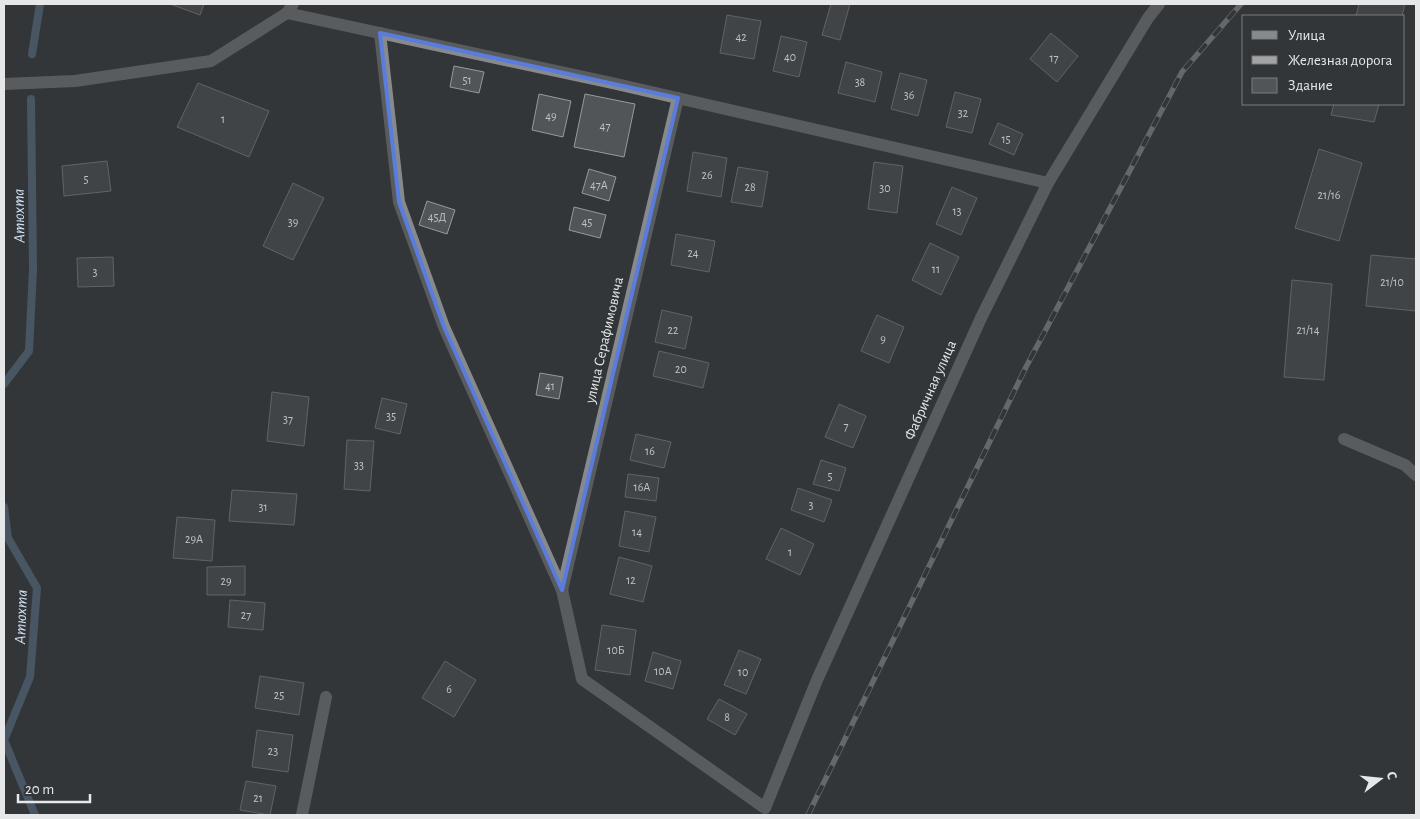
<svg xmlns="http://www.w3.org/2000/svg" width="1420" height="819" viewBox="0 0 1420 819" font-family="'Alegreya Sans',sans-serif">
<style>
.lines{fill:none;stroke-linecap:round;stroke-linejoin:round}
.stream{stroke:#637c98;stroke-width:8}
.building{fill:#525558;stroke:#979a9d}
.minor{stroke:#878a8d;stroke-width:12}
.rail-casing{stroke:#a2a4a6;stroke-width:5.5}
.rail{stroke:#333638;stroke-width:4;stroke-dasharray:11;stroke-linecap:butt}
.marked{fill:none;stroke:#597cdd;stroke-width:4;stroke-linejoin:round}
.labels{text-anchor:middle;stroke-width:4.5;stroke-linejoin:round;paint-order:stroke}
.number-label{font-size:12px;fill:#c0c2c5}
.street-label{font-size:15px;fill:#e5e7e9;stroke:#333638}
.water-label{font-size:16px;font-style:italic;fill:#d0e2f5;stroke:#333638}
</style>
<rect width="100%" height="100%" fill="#333638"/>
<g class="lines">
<g class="stream">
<path d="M 32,54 L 40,4"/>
<path d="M 4,384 L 29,351 L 33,269 L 31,99"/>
<path d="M 4,507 L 8,538 L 37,588 L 30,677 L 4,740 L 35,815"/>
</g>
</g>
<g class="building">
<path d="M 170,4 L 204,4 L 200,15 Z"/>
<path d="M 831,4 L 850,4 L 840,40 L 822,35 Z"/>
<path d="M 1359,4 L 1405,4 L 1402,16 L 1356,16 Z"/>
<path d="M 727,15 L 761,21 L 754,59 L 720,53 Z"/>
<path d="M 1051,33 L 1078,56 L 1057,82 L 1030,59 Z"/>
<path d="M 781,36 L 807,42 L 799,77 L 773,71 Z"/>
<path d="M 846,62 L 882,72 L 875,102 L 838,93 Z"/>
<path d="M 454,66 L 484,72 L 479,93 L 450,87 Z"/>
<path d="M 900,73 L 927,80 L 918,116 L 891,109 Z"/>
<path d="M 198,83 L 269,111 L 249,157 L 177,127 Z"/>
<path d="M 955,92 L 981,99 L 972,133 L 946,127 Z"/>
<path d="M 539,94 L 571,101 L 563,137 L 532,130 Z"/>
<path d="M 585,94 L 635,104 L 624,157 L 574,147 Z"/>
<path d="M 1334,104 L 1379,104 L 1374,122 L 1331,115 Z"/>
<path d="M 998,123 L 1023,134 L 1014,155 L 989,144 Z"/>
<path d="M 1319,149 L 1362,163 L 1339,241 L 1295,228 Z"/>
<path d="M 693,152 L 727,158 L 721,197 L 687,191 Z"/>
<path d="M 107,161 L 111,191 L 64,196 L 62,166 Z"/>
<path d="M 874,162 L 903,166 L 897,213 L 868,209 Z"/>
<path d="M 738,167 L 768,172 L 762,207 L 731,202 Z"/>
<path d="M 589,169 L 616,177 L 609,201 L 582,193 Z"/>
<path d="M 293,183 L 324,198 L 293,260 L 263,246 Z"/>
<path d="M 952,187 L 977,198 L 961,235 L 936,224 Z"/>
<path d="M 427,201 L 455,210 L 447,234 L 419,225 Z"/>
<path d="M 574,207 L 606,215 L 600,238 L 569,230 Z"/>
<path d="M 676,234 L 715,241 L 709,272 L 671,265 Z"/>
<path d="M 930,243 L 959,257 L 941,295 L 912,280 Z"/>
<path d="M 1371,255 L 1416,259 L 1416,311 L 1366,306 Z"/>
<path d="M 113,257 L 114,286 L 78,287 L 77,258 Z"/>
<path d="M 1292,280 L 1332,284 L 1324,380 L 1284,377 Z"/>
<path d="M 662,310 L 692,317 L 685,349 L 655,342 Z"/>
<path d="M 877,315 L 904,327 L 889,363 L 861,351 Z"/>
<path d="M 659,351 L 709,363 L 703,388 L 653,376 Z"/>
<path d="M 540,373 L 563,377 L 559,399 L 536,395 Z"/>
<path d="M 272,392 L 309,397 L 304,446 L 267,441 Z"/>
<path d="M 382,398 L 407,404 L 400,434 L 375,428 Z"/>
<path d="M 839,404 L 866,416 L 853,448 L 825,437 Z"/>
<path d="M 636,434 L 671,442 L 664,468 L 630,460 Z"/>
<path d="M 347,440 L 374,441 L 370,491 L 344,489 Z"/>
<path d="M 821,460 L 846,468 L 839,491 L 813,484 Z"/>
<path d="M 628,474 L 659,478 L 656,501 L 625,497 Z"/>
<path d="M 798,488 L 832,500 L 824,522 L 791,510 Z"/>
<path d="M 232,490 L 297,494 L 294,525 L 229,521 Z"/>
<path d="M 625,511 L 656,517 L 649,552 L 619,546 Z"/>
<path d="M 177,517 L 215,520 L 212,561 L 173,558 Z"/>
<path d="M 781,528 L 814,544 L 800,575 L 766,559 Z"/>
<path d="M 619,557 L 652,566 L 643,602 L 610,594 Z"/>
<path d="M 245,566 L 245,595 L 207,595 L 207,567 Z"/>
<path d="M 230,600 L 265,603 L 263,630 L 228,627 Z"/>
<path d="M 602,625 L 636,630 L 630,675 L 595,670 Z"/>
<path d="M 739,650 L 761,659 L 746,694 L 724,685 Z"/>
<path d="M 653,652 L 681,661 L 673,689 L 645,681 Z"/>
<path d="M 445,661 L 476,680 L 454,717 L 422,698 Z"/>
<path d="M 260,676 L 304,683 L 299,715 L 255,708 Z"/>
<path d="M 719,699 L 747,714 L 735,735 L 707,719 Z"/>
<path d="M 257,730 L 293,735 L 288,772 L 252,767 Z"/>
<path d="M 246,781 L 276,786 L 270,815 L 240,810 Z"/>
</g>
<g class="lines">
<g class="minor">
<path d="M 287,13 L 612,83 L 1048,183"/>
<path d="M 380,33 L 399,202 L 444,327 L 562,590 L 582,679 L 765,808 L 817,680 L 981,318 L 1048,183 L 1148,18 L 1159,4"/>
<path d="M 4,84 L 75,81 L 211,61 L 287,13 L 293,4"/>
<path d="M 1344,439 L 1405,465 L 1416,475"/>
<path d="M 562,590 L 678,98"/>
<path d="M 302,815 L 326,697"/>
</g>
<g class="rail-casing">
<path id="rail" d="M 808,815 L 1026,367 L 1182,72 L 1241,4"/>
</g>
<use href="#rail" class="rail"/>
</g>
<path d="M0 0H1420V819H0ZM 380,33 L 678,98 L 562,590 L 444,327 L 399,202 Z" fill="#333638" fill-opacity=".55" fill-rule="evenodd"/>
<path class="marked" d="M 380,33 L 678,98 L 562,590 L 444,327 L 399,202 Z"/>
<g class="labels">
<g class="number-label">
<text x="741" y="41">42</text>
<text x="790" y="61">40</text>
<text x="1054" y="62">17</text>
<text x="467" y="84">51</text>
<text x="860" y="86">38</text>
<text x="909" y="99">36</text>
<text x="963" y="117">32</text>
<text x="551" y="120">49</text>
<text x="223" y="123">1</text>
<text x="605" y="130">47</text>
<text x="1006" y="143">15</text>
<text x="707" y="179">26</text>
<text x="86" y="183">5</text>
<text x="599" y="189">47А</text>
<text x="750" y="191">28</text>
<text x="885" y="192">30</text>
<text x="1329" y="199">21/16</text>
<text x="957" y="215">13</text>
<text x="437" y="221">45Д</text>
<text x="293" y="226">39</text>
<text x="587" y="226">45</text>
<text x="693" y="257">24</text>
<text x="936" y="273">11</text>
<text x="95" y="276">3</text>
<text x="1392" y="286">21/10</text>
<text x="673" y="334">22</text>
<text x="1308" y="334">21/14</text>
<text x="883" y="343">9</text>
<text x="681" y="373">20</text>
<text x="550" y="390">41</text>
<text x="391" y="420">35</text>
<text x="288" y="423">37</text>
<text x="846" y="430">7</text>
<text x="650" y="455">16</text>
<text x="359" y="469">33</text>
<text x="830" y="480">5</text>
<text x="642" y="491">16А</text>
<text x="811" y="509">3</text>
<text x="263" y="511">31</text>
<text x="637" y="536">14</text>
<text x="194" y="543">29А</text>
<text x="790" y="556">1</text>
<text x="631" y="584">12</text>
<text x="226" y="585">29</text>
<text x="246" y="619">27</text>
<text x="616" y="654">10Б</text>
<text x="663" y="675">10А</text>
<text x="743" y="676">10</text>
<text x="449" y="693">6</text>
<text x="279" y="699">25</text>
<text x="727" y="721">8</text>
<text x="273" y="755">23</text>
<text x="258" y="802">21</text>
</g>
<g class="street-label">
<text transform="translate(604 340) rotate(-77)" y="5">улица Серафимовича</text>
<text transform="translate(930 390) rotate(-66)" y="5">Фабричная улица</text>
</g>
<g class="water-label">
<text transform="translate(18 216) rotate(-91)" y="6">Атюхта</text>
<text transform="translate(20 617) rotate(-88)" y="6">Атюхта</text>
</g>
</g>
<rect width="1420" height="819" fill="none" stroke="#e5e7e9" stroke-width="10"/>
<rect x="1242" y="15" width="162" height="90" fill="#333638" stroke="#7a7d7f"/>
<rect x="1252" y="31" width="25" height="8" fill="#878a8d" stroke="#7a7d7f"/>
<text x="1288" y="40" font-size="15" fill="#e5e7e9">Улица</text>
<rect x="1252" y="56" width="25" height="8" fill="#a2a4a6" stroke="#7a7d7f"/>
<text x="1288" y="65" font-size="15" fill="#e5e7e9">Железная дорога</text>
<rect x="1252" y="78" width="25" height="15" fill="#525558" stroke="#7a7d7f"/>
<text x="1288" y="90" font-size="15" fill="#e5e7e9">Здание</text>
<g transform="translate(1380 779) rotate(74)" stroke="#333638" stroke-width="4" paint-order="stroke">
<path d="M0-4L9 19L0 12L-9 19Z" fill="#e5e7e9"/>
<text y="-8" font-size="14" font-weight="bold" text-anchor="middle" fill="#e5e7e9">С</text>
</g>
<path d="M18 794v8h72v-8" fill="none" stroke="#e5e7e9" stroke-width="2.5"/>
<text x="25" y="794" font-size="15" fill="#e5e7e9" stroke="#333638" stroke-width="4" paint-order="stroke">20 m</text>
</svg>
